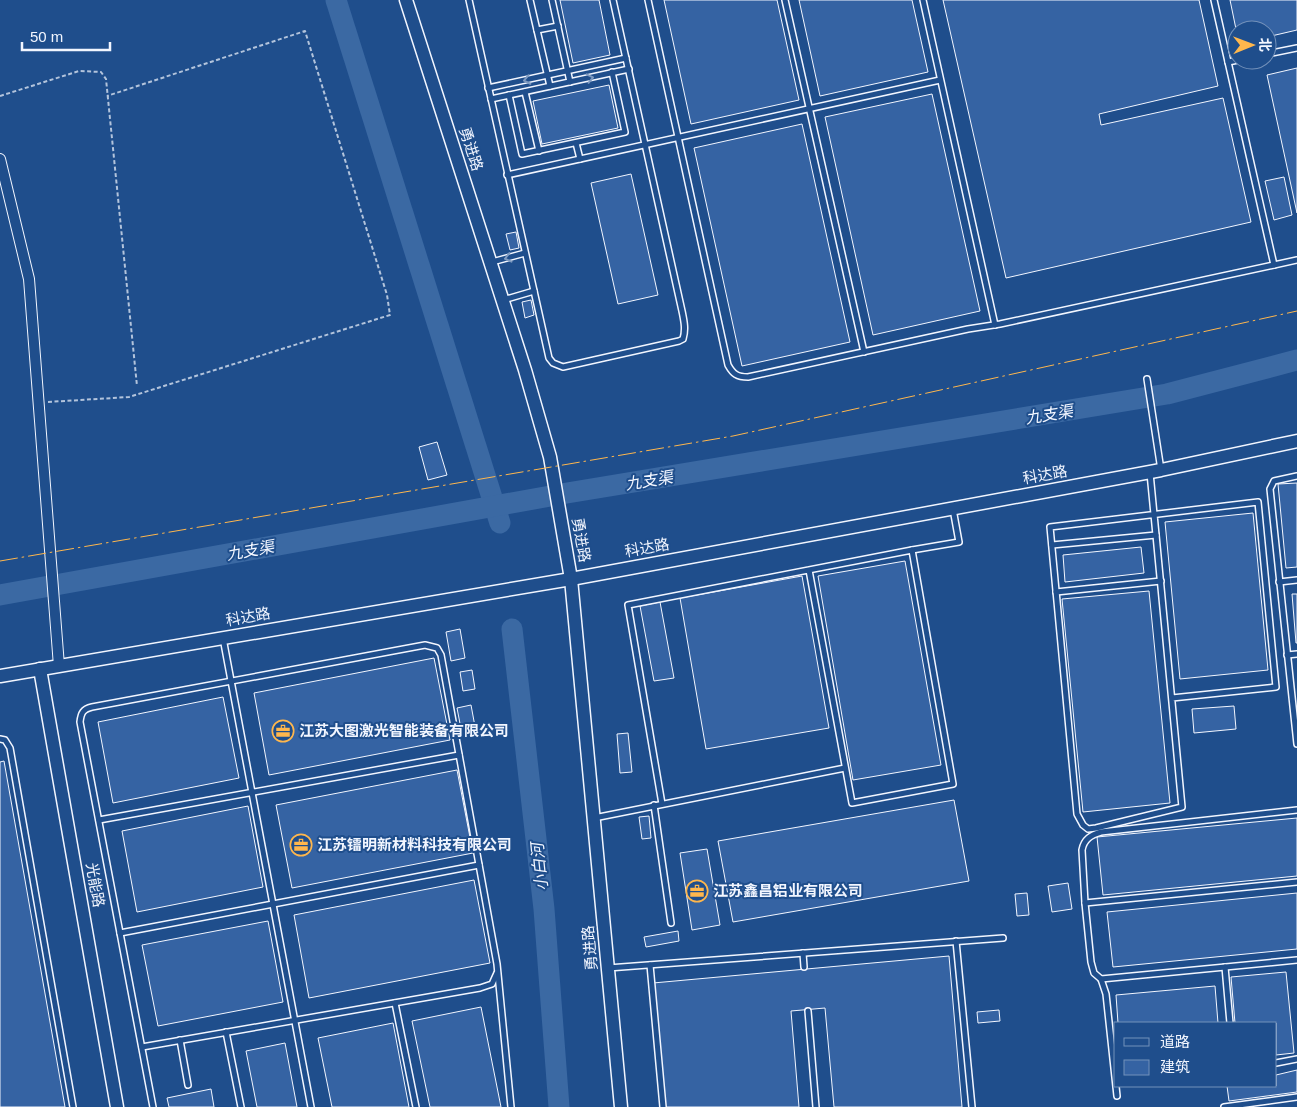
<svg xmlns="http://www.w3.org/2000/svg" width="1297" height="1107" viewBox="0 0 1297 1107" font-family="Helvetica,'Noto Sans SC',sans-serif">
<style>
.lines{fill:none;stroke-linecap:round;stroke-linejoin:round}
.river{stroke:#3b69a3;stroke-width:21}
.building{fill:#3563a3;stroke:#f2f6ff}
.service-casing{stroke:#f2f6ff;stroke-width:8}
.minor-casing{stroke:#f2f6ff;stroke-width:12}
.tertiary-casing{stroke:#f2f6ff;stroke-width:15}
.path{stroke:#b3c4dc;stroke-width:2;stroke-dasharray:4 2.5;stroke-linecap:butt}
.service{stroke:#1f4e8c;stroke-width:5}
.minor{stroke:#1f4e8c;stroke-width:10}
.tertiary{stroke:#1f4e8c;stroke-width:12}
.power{stroke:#ffb74d;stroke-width:1;stroke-dasharray:18 4 2.5 4;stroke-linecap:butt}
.oneway{stroke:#7e9ac0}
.labels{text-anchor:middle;stroke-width:4;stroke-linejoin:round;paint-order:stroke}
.street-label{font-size:15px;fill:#f2f6ff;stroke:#1f4e8c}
.poi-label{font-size:15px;font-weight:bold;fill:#f2f6ff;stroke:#1f4e8c;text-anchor:start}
.water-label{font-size:16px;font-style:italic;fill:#f2f6ff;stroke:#1f4e8c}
</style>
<rect width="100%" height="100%" fill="#1f4e8c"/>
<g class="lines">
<g class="river">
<path d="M 336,0 L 500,523"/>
<path d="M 0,595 L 567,493 L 1167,394 L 1297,360"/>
<path d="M 512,629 L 544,909 L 559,1107"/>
</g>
</g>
<g class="building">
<path d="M 560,0 L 599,0 L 610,55 L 573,63 Z"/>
<path d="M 664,0 L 777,0 L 799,100 L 691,124 Z"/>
<path d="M 799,0 L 912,0 L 928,72 L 820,96 Z"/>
<path d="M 943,0 L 1199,0 L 1218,86 L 1099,114 L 1101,125 L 1223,98 L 1251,222 L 1006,278 Z"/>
<path d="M 1230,0 L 1297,0 L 1297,30 L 1267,37 L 1267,30 L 1237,30 L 1237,34 Z"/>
<path d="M 1297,68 L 1297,213 L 1267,75 Z"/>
<path d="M 609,85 L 618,128 L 542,144 L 533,101 Z"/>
<path d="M 932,94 L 980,311 L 873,335 L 825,117 Z"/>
<path d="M 802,124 L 850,342 L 742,366 L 694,148 Z"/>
<path d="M 631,174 L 658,295 L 618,304 L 591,183 Z"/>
<path d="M 1284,177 L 1292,215 L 1274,220 L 1265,181 Z"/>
<path d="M 516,232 L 519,248 L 510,250 L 506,234 Z"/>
<path d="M 531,300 L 534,315 L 525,318 L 522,302 Z"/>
<path d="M 437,442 L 447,475 L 428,480 L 419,447 Z"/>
<path d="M 1297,483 L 1297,567 L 1286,568 L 1278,484 Z"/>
<path d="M 1253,513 L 1268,670 L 1180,679 L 1165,522 Z"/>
<path d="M 1141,547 L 1144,573 L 1065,582 L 1063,555 Z"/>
<path d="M 905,561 L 941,765 L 853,780 L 818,576 Z"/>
<path d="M 802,576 L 829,728 L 706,749 L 680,598 Z"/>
<path d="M 1149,591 L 1170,803 L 1083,812 L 1062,599 Z"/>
<path d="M 1292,594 L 1297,594 L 1297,643 L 1296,643 Z"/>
<path d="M 660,602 L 674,678 L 654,681 L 640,606 Z"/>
<path d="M 460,629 L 465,658 L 451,661 L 446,632 Z"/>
<path d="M 434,658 L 450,740 L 269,775 L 254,693 Z"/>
<path d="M 472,670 L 475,689 L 463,691 L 460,672 Z"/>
<path d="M 223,697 L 239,778 L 113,803 L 98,722 Z"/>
<path d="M 471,705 L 476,732 L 462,734 L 457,708 Z"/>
<path d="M 1234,706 L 1236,729 L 1194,733 L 1192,709 Z"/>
<path d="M 628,733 L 632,772 L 620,773 L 617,734 Z"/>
<path d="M 4,761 L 65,1107 L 0,1107 L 0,762 Z"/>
<path d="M 457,770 L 473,853 L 292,888 L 276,805 Z"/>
<path d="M 954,800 L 969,881 L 733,922 L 718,841 Z"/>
<path d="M 248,806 L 263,887 L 137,912 L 122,831 Z"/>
<path d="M 649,816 L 651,838 L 642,839 L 639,817 Z"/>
<path d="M 1297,818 L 1297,876 L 1103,895 L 1097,837 Z"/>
<path d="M 707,849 L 720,925 L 692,930 L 680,853 Z"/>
<path d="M 474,880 L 490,963 L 309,998 L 294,915 Z"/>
<path d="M 1068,883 L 1072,909 L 1052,912 L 1048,886 Z"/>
<path d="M 1027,893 L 1029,915 L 1017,916 L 1015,894 Z"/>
<path d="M 1297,893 L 1297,949 L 1113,967 L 1107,912 Z"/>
<path d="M 268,921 L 283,1002 L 158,1026 L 142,945 Z"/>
<path d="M 678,931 L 679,941 L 646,947 L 644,937 Z"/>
<path d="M 949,956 L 962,1107 L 834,1107 L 825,1008 L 791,1011 L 799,1107 L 664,1107 L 653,983 Z"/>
<path d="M 1286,972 L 1294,1053 L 1276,1055 L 1276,1023 L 1235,1023 L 1231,977 Z"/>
<path d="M 1215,986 L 1218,1023 L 1118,1023 L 1116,995 Z"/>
<path d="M 481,1007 L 501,1107 L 430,1107 L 412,1021 Z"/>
<path d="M 999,1010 L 1000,1021 L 978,1023 L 977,1012 Z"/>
<path d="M 393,1023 L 409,1107 L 332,1107 L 318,1038 Z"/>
<path d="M 285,1043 L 297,1107 L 257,1107 L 246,1051 Z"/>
<path d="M 1297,1070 L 1297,1092 L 1229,1101 L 1227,1086 L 1276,1086 L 1276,1075 Z"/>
<path d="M 211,1089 L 214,1107 L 169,1107 L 167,1098 Z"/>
</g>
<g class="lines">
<g class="service-casing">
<g id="service">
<path d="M 469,0 L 549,358 L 553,363 L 563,367 L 679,341 L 683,339 C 686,329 684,321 682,311 L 613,0"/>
<path d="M 530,0 L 550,86"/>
<path d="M 552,0 L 570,82"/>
<path d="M 648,0 L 728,365 C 733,374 737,377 748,377 L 968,329 L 1000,324 L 1297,260"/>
<path d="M 785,0 L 864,352"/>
<path d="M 923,0 L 995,325"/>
<path d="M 1214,0 L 1274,265"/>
<path d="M 537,30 L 558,26"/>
<path d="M 1267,54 L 1297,48"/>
<path d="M 1228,62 L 1238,60"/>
<path d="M 488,88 L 626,58"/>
<path d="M 525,92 L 539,151"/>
<path d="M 509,95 L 522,154 L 625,132 L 612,72"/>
<path d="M 491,99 L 629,69"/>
<path d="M 576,143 L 580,159"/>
<path d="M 507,175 L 940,80"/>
<path d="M 492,262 L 525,253"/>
<path d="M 503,300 L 534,291"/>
<path d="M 1147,379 L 1161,470"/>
<path d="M 1150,473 L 1156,535 L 1182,807 L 1096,828 L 1088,829 L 1083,825 L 1077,814 L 1050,527 L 1258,502 L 1276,687 L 1172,698"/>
<path d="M 1297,476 L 1274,481 L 1270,489 L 1297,744"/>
<path d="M 1052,545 L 1156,535"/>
<path d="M 912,550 L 959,542 L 953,509"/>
<path d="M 1279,582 L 1297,580"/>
<path d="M 1056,592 L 1161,581"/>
<path d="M 223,638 L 311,1107"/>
<path d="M 1287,655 L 1297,654"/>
<path d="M 0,739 L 5,740 L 10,748 L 73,1107"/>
<path d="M 662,804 L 628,605 L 912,550 L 953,784 L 852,803 L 809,570"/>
<path d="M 654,805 L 671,923"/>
<path d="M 594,818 L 845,768"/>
<path d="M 99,820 L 459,755"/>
<path d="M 1085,903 L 1297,882"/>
<path d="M 120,933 L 479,865"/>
<path d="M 956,941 L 972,1107"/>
<path d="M 803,953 L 804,967"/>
<path d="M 650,965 L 663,1107"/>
<path d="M 1225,967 L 1230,1023"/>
<path d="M 608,968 L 1003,938"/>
<path d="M 1101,979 L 1297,960"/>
<path d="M 395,1003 L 416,1107"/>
<path d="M 808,1011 L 816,1107"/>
<path d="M 226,1032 L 241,1107"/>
<path d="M 180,1040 L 188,1085"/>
<path d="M 142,1047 L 480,988 L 492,984 L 497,973"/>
<path d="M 1276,1063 L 1297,1059"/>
<path d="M 1117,1096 L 1106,994 L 1101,979 L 1094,973 L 1091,962 L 1085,903 L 1082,850 C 1084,839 1091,835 1101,832 L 1297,810"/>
<path d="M 153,1107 L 80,722 C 81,713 83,709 92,707 L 425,645 L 437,648 L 441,655 L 497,964 L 511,1107"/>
<path d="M 1224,1107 L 1297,1097"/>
</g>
</g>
<g class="minor-casing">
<path id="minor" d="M 0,159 L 29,279 L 59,666"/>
</g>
<g class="tertiary-casing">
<g id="tertiary">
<path d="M 406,0 L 525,370 L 550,457 L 571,579 L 621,1107"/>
<path d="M 40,669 L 117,1107"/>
<path d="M 0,676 L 571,579 L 1161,470 L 1297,441"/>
</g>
</g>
<g class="path">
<path d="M 0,96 L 79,71 L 101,72 L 106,79 L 137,386"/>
<path d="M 48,402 L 129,397 L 390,315 L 387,295 L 305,31 L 107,96"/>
</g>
<use href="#service" class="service"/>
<use href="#minor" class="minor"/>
<use href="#tertiary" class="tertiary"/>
<path class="power" d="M 0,561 L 733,436 L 1297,311"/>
</g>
<defs><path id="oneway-chevron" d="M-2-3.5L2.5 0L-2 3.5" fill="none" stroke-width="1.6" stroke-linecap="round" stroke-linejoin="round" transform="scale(1.25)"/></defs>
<g class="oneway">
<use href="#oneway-chevron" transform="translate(590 78) rotate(-13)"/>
<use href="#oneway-chevron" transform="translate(527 80) rotate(168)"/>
<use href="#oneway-chevron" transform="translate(508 258) rotate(166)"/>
</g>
<defs>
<g id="office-ring" transform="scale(1.125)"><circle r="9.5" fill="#1f4e8c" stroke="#ffb74d" stroke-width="1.5"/><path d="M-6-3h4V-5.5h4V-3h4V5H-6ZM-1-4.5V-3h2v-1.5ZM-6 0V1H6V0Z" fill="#ffb74d"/></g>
</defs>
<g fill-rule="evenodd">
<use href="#office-ring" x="283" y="731"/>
<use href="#office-ring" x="301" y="845"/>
<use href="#office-ring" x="697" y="891"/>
</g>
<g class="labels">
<g class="street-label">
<text transform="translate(471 149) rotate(72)" y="5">勇进路</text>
<text transform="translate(1045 475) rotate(-10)" y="5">科达路</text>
<text transform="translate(581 540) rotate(80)" y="5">勇进路</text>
<text transform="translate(647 548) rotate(-10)" y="5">科达路</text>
<text transform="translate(248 617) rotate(-10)" y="5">科达路</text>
<text transform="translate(95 885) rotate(80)" y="5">光能路</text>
<text transform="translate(590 948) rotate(-95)" y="5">勇进路</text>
</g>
<g class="poi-label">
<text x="299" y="736">江苏大图激光智能装备有限公司</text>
<text x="317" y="850">江苏镭明新材料科技有限公司</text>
<text x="713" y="896">江苏鑫昌铝业有限公司</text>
</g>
<g class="water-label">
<text transform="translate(1049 414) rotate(-9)" y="6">九支渠</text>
<text transform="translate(649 480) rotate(-9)" y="6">九支渠</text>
<text transform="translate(250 550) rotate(-10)" y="6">九支渠</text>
<text transform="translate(539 867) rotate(-96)" y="6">小白河</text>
</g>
</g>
<rect x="1114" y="1022" width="162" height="65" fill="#1f4e8c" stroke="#7391ba"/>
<rect x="1124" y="1038" width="25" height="8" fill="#1f4e8c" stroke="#7391ba"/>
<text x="1160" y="1047" font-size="15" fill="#f2f6ff">道路</text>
<rect x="1124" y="1060" width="25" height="15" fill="#3563a3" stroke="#7391ba"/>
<text x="1160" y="1072" font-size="15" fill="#f2f6ff">建筑</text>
<g transform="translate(1252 45) rotate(89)"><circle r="24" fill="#1f4e8c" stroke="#7391ba"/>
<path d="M0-4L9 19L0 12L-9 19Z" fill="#ffb74d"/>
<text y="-8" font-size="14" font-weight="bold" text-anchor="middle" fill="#f2f6ff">北</text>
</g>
<path d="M22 42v8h88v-8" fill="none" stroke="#f2f6ff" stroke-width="2.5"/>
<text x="30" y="42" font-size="15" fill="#f2f6ff" stroke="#1f4e8c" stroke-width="4" paint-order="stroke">50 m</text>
</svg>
